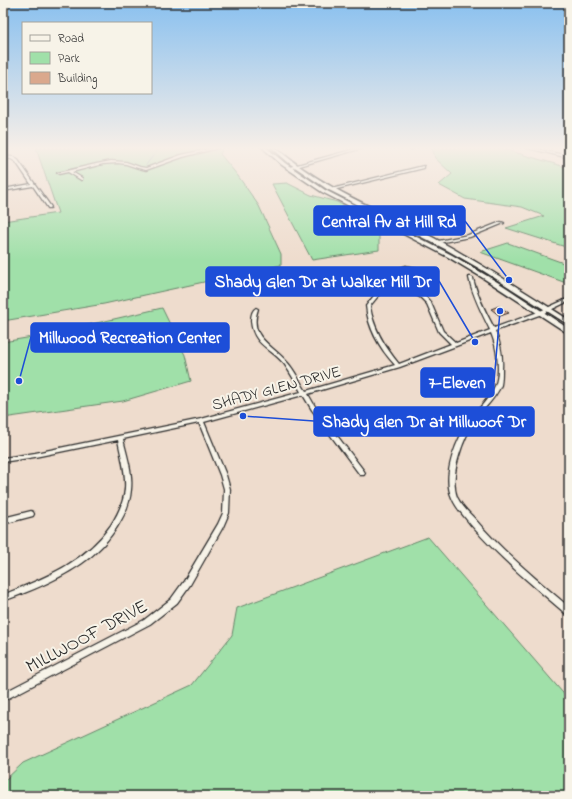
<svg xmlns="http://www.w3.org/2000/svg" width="572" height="799" viewBox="0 0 572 799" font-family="'Indie Flower',sans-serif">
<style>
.green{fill:#a0e0a9;stroke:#66866a}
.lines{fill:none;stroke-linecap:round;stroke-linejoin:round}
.stream{stroke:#6e8fa7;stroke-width:1}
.building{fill:#daa88d;stroke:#2b2b2b}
.minor-casing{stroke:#2b2b2b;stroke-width:2.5}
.major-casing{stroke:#2b2b2b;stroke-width:3}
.minor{fill:#f7f3e8;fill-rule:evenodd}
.major{fill:#f7f3e8;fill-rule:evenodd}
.labels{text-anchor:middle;stroke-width:4;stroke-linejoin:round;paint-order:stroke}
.street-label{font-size:16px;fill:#2b2b2b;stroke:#f7f3e8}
.near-street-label{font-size:19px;fill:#2b2b2b;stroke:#f7f3e8}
.leader{fill:none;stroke:#1d4ed8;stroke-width:1.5}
.callout-dot{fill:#1d4ed8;stroke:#f7f3e8;stroke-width:1.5}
.callout{fill:#1d4ed8;stroke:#1d4ed8;stroke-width:1.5}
.callout-label{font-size:17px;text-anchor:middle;font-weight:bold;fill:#fff}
</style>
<rect width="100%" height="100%" fill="#eedccd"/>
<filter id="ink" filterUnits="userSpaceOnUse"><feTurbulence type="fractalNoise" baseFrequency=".025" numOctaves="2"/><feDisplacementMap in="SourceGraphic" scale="8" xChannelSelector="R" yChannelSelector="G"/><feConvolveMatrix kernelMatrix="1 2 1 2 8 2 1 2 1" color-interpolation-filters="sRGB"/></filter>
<g filter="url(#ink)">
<g class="green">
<path d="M 36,148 L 219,148 L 222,150 L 220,154 L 238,176 L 259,206 L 281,254 L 281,265 L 104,304 L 3,321 L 3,221 L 58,213 Z"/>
<path d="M 432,148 L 500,148 L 569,168 L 569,248 L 506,228 L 544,216 L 522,207 L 465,199 L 439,185 L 452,174 L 435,158 Z"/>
<path d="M 287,183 L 311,195 L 337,202 L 380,226 L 379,236 L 379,250 L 312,260 L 272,184 Z"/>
<path d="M 508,243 L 569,265 L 569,284 L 480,252 Z"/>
<path d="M 162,308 L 185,355 L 191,381 L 123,401 L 3,418 L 3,342 L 44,335 Z"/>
<path d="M 428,537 L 569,700 L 569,796 L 3,796 L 3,782 L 23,763 L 192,685 L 232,635 L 237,608 Z"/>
</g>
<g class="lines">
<path class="stream" d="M 146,165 L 159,148"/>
</g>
<path class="building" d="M 499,306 L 509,313 L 500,316 L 491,309 Z"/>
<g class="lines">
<g class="minor-casing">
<g id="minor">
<path d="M 4,148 L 8,148 L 3,152 L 3,149 Z"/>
<path d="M 213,148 L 218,148 L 183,157 L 146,170 L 138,168 L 126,164 L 118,163 L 103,164 L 72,172 L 82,178 L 82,180 L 81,180 L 68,172 L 59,174 L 57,173 L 96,164 L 111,161 L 126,162 L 140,167 L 146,168 L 181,155 Z"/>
<path d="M 358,148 L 363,148 L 289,169 L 286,168 Z"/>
<path d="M 409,148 L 414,148 L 412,149 Z"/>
<path d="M 527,148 L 532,148 L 569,156 L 569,158 Z"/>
<path d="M 3,156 L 13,157 L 18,160 L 51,207 L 50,208 L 48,208 L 33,186 L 3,191 L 3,189 L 31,184 L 16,162 L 11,159 L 3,158 Z"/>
<path d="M 423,166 L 424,166 L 424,168 L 333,190 L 331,189 Z"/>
<path d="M 501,222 L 504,223 L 470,237 L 438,243 L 436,242 L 438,241 L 468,235 Z"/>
<path d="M 406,266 L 416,268 L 418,269 L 416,270 C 402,267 398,271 390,281 L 414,289 L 425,296 L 431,303 L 443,331 L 456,343 L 490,330 C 482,313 473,297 469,278 L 469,277 L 471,277 L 473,278 C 477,296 486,312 494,328 L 538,312 L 569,298 L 569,301 L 542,314 L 495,331 C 501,344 503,356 502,370 C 502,375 502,380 501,385 C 496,398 484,408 476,419 C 463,438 449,475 457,497 C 461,505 468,512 474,518 C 502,551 536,579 569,607 L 569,615 L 566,614 C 533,586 500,558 471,525 C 464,516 456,508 452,498 C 441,475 457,438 471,418 C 479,408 489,399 495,386 C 501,372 497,347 491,333 L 400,367 L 308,394 L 316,408 L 364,471 L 365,473 L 364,475 L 360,475 L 312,410 L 303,395 L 204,422 L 226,475 L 230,489 L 229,513 L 223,527 L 190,585 L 177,603 L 150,624 L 3,701 L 3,693 L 144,620 L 171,599 L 184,581 L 218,524 L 223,513 L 224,489 L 220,475 L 199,423 L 123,439 C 127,456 133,473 131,490 C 130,504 124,516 117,527 C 111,536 105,544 97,551 C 73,574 34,590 3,601 L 3,595 C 44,578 85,563 111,525 C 118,514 124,502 125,488 C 126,472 121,456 118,440 L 35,457 L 3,462 L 3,458 L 35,453 L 201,419 L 301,392 C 296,383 291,374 285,365 C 272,348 253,346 251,321 C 251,316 252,310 256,308 L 258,309 C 248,338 272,344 287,362 C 294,369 300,382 306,391 L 395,365 C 380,349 368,328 366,306 L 393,271 ZM 388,284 L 410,291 L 421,298 L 427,304 L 439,332 L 451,344 L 399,364 C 385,347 373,328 370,306 Z"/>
<path d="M 31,511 L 33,512 L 34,514 L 33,516 L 3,524 L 3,518 Z"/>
</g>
</g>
<g class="major-casing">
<g id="major">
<path d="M 263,148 L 267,148 L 285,163 L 325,190 L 452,255 L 504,286 L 569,329 L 569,334 L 483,278 L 448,257 L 322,192 L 282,165 Z"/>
<path d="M 272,148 L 276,148 C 325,190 378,209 434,238 C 480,263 525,292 569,320 L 569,325 L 482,270 L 447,250 L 327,189 L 289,163 Z"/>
</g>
</g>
<use href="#minor" class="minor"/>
<use href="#major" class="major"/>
</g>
</g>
<linearGradient id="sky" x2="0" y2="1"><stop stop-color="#89c0ef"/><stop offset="0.57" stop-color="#f7efe8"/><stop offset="1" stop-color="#f7efe8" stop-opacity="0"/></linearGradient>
<rect width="572" height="260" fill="url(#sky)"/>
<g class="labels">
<g class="street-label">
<text transform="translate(276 387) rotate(-15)" y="6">SHADY GLEN DRIVE</text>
</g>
<g class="near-street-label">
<text transform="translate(86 635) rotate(-28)" y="7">MILLWOOF DRIVE</text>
</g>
</g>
<path class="leader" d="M509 280L465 221M475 342L439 281M19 381L31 337M500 311L494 382M243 416L314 421"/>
<g class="callout-dot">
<circle cx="509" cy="280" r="4"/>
<circle cx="475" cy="342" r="4"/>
<circle cx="19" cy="381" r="4"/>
<circle cx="500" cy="311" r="4"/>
<circle cx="243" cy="416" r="4"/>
</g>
<g class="callout">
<rect x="314" y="206" width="151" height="29" rx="4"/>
<rect x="206" y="267" width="233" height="29" rx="4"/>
<rect x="31" y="323" width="198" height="29" rx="4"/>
<rect x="421" y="368" width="73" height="29" rx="4"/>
<rect x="314" y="407" width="220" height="29" rx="4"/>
</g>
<g class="callout-label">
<text x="389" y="227">Central Av at Hill Rd</text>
<text x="323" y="287">Shady Glen Dr at Walker Mill Dr</text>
<text x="130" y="343">Millwood Recreation Center</text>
<text x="457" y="388">7-Eleven</text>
<text x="424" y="427">Shady Glen Dr at Millwoof Dr</text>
</g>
<rect width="572" height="799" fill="none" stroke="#f7f3e8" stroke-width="16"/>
<rect x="8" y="8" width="556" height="783" fill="none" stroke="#2b2b2b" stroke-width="1.5" filter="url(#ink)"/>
<rect x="22" y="22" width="130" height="72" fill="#f7f3e8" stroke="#a5a39c"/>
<rect x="30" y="35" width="20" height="6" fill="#f7f3e8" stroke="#a5a39c"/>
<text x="58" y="42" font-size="12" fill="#2b2b2b">Road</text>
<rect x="30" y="52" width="20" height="12" fill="#a0e0a9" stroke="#a5a39c"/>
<text x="58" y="62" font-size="12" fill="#2b2b2b">Park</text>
<rect x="30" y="72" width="20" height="12" fill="#daa88d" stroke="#a5a39c"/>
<text x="58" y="82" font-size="12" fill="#2b2b2b">Building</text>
</svg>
